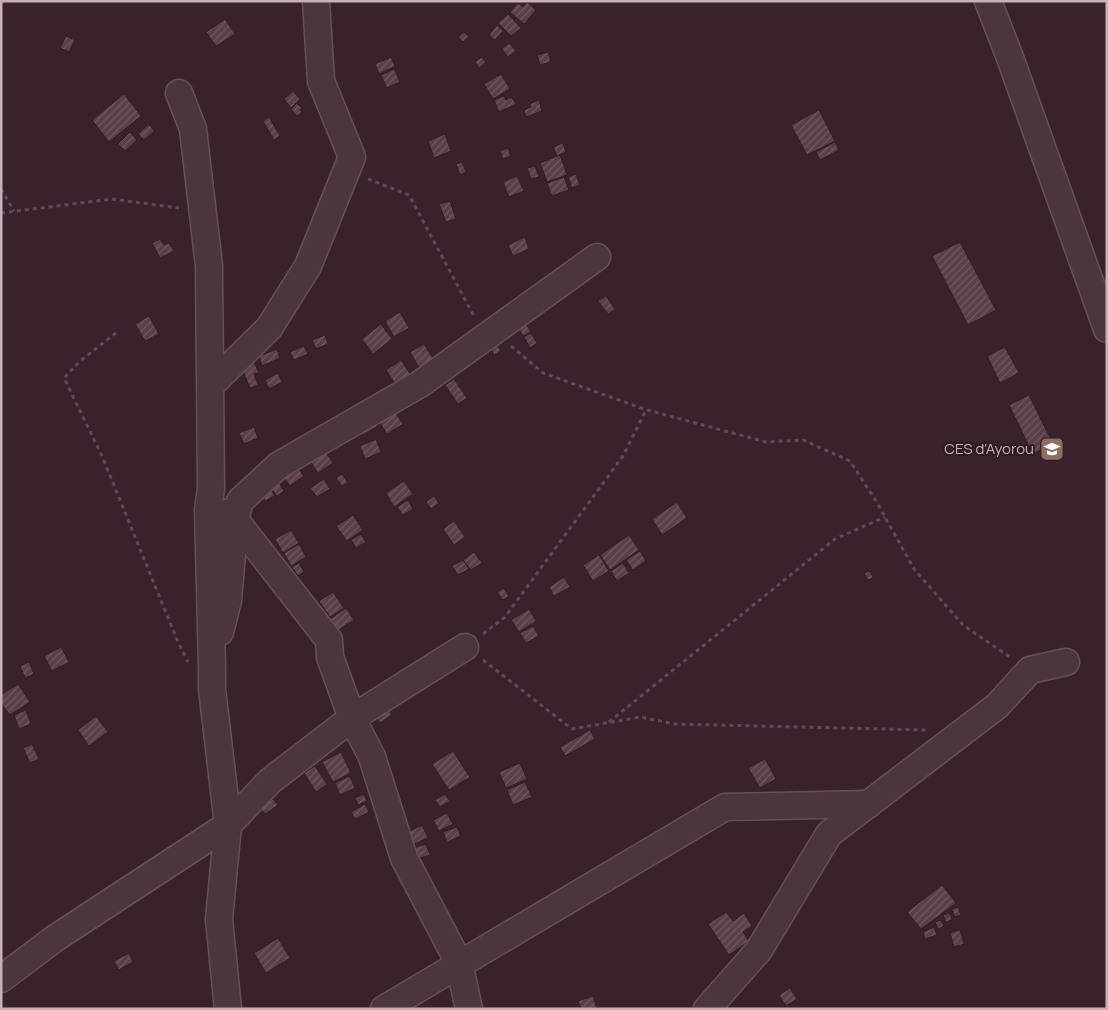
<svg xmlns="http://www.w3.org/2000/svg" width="1108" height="1010" viewBox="0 0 1108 1010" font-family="Manrope,sans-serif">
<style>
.building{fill:url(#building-hatch);stroke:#311d25}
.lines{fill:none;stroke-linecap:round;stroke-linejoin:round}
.minor-casing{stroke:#655159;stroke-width:29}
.path{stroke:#5f495b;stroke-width:3;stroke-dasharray:4 4;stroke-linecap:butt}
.minor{stroke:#4b363e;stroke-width:26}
.labels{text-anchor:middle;stroke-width:4;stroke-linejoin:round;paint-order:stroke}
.poi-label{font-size:15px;fill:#c6b1b9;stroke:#2f1b23;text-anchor:end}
</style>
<defs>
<pattern id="building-hatch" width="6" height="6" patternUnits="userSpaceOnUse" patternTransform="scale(1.25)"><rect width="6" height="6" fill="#5a3e49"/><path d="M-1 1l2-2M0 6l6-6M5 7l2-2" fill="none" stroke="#705861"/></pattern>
</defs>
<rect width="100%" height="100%" fill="#3a222c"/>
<g class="building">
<path d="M 527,2 L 536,10 L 524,24 L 510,12 L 518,3 L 523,7 Z"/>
<path d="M 508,14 L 521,28 L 511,36 L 498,23 Z"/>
<path d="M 225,19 L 235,34 L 216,46 L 206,32 Z"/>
<path d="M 497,25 L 503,31 L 495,40 L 489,35 Z"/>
<path d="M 464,32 L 469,37 L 463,42 L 458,37 Z"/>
<path d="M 66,36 L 75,40 L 69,52 L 60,48 Z"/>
<path d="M 509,43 L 516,51 L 508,57 L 502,49 Z"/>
<path d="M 548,52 L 551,62 L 540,65 L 537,55 Z"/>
<path d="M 391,57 L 395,66 L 379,74 L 375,64 Z"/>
<path d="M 481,57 L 486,62 L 479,68 L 475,62 Z"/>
<path d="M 394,69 L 400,82 L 387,88 L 381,75 Z"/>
<path d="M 501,74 L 510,89 L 493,99 L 484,84 Z"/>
<path d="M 293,91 L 300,99 L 291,108 L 284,99 Z"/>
<path d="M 124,94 L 141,116 L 109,142 L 92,120 Z"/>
<path d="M 504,96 L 506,100 L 512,97 L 516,104 L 499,112 L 494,100 Z"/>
<path d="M 539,100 L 542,111 L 526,117 L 524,110 L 531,107 L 529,104 Z"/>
<path d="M 297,103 L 302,108 L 300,110 L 302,112 L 297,116 L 291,109 Z"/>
<path d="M 819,110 L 835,141 L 807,155 L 791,125 Z"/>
<path d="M 269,117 L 280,136 L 274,140 L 263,121 Z"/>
<path d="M 149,124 L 154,131 L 144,140 L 138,134 Z"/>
<path d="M 130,132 L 137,140 L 125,151 L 118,144 Z"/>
<path d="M 445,134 L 451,151 L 434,158 L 428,141 Z"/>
<path d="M 835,142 L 839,150 L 820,160 L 816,152 Z"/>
<path d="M 563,143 L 566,152 L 557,156 L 553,147 Z"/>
<path d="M 508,148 L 511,156 L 503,159 L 500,151 Z"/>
<path d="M 560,155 L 567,175 L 547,182 L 540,163 Z"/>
<path d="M 462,162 L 466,172 L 460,175 L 456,164 Z"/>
<path d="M 535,166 L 539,177 L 531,179 L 527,168 Z"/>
<path d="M 576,174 L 580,185 L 572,188 L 568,177 Z"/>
<path d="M 517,176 L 524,191 L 509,197 L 503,182 Z"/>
<path d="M 564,177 L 569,190 L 552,196 L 547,183 Z"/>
<path d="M 450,201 L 456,219 L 446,222 L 439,204 Z"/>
<path d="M 525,237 L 529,249 L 513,256 L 508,245 Z"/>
<path d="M 160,239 L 164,245 L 169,243 L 174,251 L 160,258 L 152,243 Z"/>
<path d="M 960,242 L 996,310 L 968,325 L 932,256 Z"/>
<path d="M 606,296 L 615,309 L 608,314 L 598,301 Z"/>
<path d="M 400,312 L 409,328 L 394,337 L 385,321 Z"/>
<path d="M 149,316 L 159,334 L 145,341 L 135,324 Z"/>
<path d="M 525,322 L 531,332 L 523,336 L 517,326 Z"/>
<path d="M 381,324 L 392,339 L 373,354 L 362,339 Z"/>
<path d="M 531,333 L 537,343 L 530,348 L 524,337 Z"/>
<path d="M 325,335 L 328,344 L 316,349 L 312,340 Z"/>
<path d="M 494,340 L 501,351 L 494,355 L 488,344 Z"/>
<path d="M 424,344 L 434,360 L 420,369 L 410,352 Z"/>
<path d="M 304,346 L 308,354 L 294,360 L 290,352 Z"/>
<path d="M 1005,347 L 1019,373 L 1000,383 L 987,356 Z"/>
<path d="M 277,349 L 280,358 L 262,366 L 259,356 Z"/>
<path d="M 401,360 L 411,375 L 396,385 L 386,370 Z"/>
<path d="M 254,362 L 259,373 L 254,374 L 258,385 L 250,388 L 241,367 Z"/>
<path d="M 278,373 L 282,382 L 269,389 L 265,380 Z"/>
<path d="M 454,379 L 467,398 L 458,404 L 445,385 Z"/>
<path d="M 1029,395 L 1053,444 L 1033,454 L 1009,405 Z"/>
<path d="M 394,410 L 403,424 L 387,434 L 378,420 Z"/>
<path d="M 374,418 L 378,426 L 363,435 L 358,427 Z"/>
<path d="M 254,427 L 258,438 L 244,444 L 239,433 Z"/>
<path d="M 376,439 L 381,452 L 365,459 L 360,446 Z"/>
<path d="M 324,449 L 333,463 L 318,473 L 309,459 Z"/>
<path d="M 298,468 L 304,476 L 290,486 L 284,478 Z"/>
<path d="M 342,474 L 348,483 L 342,486 L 336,478 Z"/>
<path d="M 324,479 L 330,489 L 317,497 L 310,488 Z"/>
<path d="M 404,481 L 413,494 L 394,507 L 386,493 Z"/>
<path d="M 279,483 L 284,491 L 277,496 L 271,488 Z"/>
<path d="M 271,490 L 275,496 L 265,501 L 262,495 Z"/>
<path d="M 434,496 L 439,503 L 431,509 L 426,502 Z"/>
<path d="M 408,500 L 413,509 L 403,515 L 397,507 Z"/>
<path d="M 677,502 L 687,518 L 662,535 L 652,519 Z"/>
<path d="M 353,515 L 363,530 L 347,541 L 336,526 Z"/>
<path d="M 454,521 L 465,537 L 454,545 L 443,529 Z"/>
<path d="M 291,530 L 299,543 L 283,553 L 275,539 Z"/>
<path d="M 361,534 L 366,542 L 356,548 L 351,540 Z"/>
<path d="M 629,535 L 639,550 L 610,570 L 600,555 Z"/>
<path d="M 299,544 L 306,557 L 291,566 L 284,553 Z"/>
<path d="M 640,551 L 646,561 L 633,570 L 626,560 Z"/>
<path d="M 474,552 L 482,563 L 471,570 L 463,560 Z"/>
<path d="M 599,555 L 609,571 L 593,581 L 583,565 Z"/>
<path d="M 463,560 L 469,569 L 458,575 L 452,566 Z"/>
<path d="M 299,563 L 304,572 L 298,576 L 292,567 Z"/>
<path d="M 623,563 L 629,573 L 617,581 L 611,571 Z"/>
<path d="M 870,571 L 873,578 L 868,580 L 864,573 Z"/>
<path d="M 564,577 L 570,587 L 554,596 L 549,587 Z"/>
<path d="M 503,588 L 509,596 L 503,600 L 497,592 Z"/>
<path d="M 333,592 L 344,608 L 330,617 L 319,601 Z"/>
<path d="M 346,608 L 354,620 L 337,631 L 330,619 Z"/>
<path d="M 529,609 L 536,621 L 519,632 L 511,620 Z"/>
<path d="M 533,626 L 539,636 L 526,643 L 520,633 Z"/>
<path d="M 61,647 L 69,662 L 52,671 L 44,656 Z"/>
<path d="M 29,662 L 34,674 L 25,678 L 20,666 Z"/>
<path d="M 18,684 L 30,702 L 10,715 L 1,703 L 1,695 Z"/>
<path d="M 386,708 L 392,715 L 380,723 L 375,716 Z"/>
<path d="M 26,710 L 31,724 L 19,729 L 14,715 Z"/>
<path d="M 96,716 L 108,732 L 89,746 L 78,730 Z"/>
<path d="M 590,730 L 595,739 L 565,756 L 560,747 Z"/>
<path d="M 32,744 L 39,759 L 30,763 L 23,748 Z"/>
<path d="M 453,751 L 470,777 L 449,790 L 432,764 Z"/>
<path d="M 341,752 L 351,773 L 333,782 L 322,762 Z"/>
<path d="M 765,759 L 776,779 L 760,788 L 748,768 Z"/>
<path d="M 520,763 L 527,779 L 506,788 L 499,772 Z"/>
<path d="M 315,766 L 327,784 L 316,792 L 304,773 Z"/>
<path d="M 350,776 L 355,788 L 340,795 L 335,783 Z"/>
<path d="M 525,782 L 532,797 L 513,805 L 507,790 Z"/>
<path d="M 364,794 L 367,801 L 358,805 L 355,798 Z"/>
<path d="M 445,794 L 450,801 L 440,807 L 435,800 Z"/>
<path d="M 273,799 L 278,805 L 265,814 L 260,808 Z"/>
<path d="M 365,804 L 369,812 L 355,819 L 351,812 Z"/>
<path d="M 447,813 L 453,824 L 439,831 L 433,820 Z"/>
<path d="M 422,825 L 428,838 L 412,845 L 406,833 Z"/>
<path d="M 457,827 L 461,836 L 447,842 L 443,832 Z"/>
<path d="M 426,844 L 430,855 L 417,859 L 414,848 Z"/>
<path d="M 942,885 L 956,903 L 921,929 L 907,912 Z"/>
<path d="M 958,907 L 961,915 L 955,917 L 952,909 Z"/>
<path d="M 726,912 L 733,921 L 744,913 L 752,926 L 743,932 L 749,941 L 729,955 L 708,924 Z"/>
<path d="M 950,913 L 952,920 L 946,922 L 943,915 Z"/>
<path d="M 941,920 L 944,926 L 938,929 L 935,922 Z"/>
<path d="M 934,927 L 937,935 L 925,939 L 923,932 Z"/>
<path d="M 960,930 L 964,944 L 954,947 L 950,933 Z"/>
<path d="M 278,938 L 290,958 L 266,973 L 254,953 Z"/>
<path d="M 129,953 L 133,962 L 119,970 L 114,961 Z"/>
<path d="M 790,988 L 797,999 L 786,1006 L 779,995 Z"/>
<path d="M 593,996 L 597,1009 L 581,1009 L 578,1001 Z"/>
</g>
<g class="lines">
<g class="minor-casing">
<g id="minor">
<path d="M 988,1 L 1009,55 L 1107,329"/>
<path d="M 179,93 L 193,129 L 209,266 L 211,489 L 208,510 L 212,667 L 212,689 L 228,825 L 219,919 L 228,1009"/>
<path d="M 211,385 L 269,328 L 308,266 L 352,157 L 321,81 L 316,1"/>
<path d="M 229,512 L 329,640 L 330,657 L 352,718 L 372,757 L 404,858 L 459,963 L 469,1009"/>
<path d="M 220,632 L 228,600 L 235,520 L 240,501 L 279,465 L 420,384 L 597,257"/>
<path d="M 1,979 L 54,939 L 228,825 L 270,781 L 352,718 L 465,647"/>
<path d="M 384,1009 L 725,807 L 869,804"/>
<path d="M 707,1009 L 759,950 L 829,834 L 997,706 L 1030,670 L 1066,662"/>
</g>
</g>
<g class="path">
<path d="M 368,179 L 409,195 L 475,318"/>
<path d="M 1,189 L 14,211"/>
<path d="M 1,213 L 112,199 L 179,208"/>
<path d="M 116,333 L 80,361 L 64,378 L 102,456 L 178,642 L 188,662"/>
<path d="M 511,346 L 543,373 L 647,410 L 766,442 L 803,440 L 850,461 L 876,501 L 914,569 L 963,625 L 1010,657"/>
<path d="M 483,634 L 505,617 L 623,456 L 646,410"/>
<path d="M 483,660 L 572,729 L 640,717 L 675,724 L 926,730"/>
<path d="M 609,722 L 835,539 L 885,517"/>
</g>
<use href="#minor" class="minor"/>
</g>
<defs>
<g id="school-square" transform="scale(1.25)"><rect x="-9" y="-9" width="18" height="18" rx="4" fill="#8d6e63" stroke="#2f1b23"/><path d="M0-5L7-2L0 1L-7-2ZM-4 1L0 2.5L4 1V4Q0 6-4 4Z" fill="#fff"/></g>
</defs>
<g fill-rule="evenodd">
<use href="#school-square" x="1052" y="449"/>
</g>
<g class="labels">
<g class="poi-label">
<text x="1034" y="454">CES d'Ayorou</text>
</g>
</g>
<rect width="1108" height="1010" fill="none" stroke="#c6b1b9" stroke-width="5"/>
</svg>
